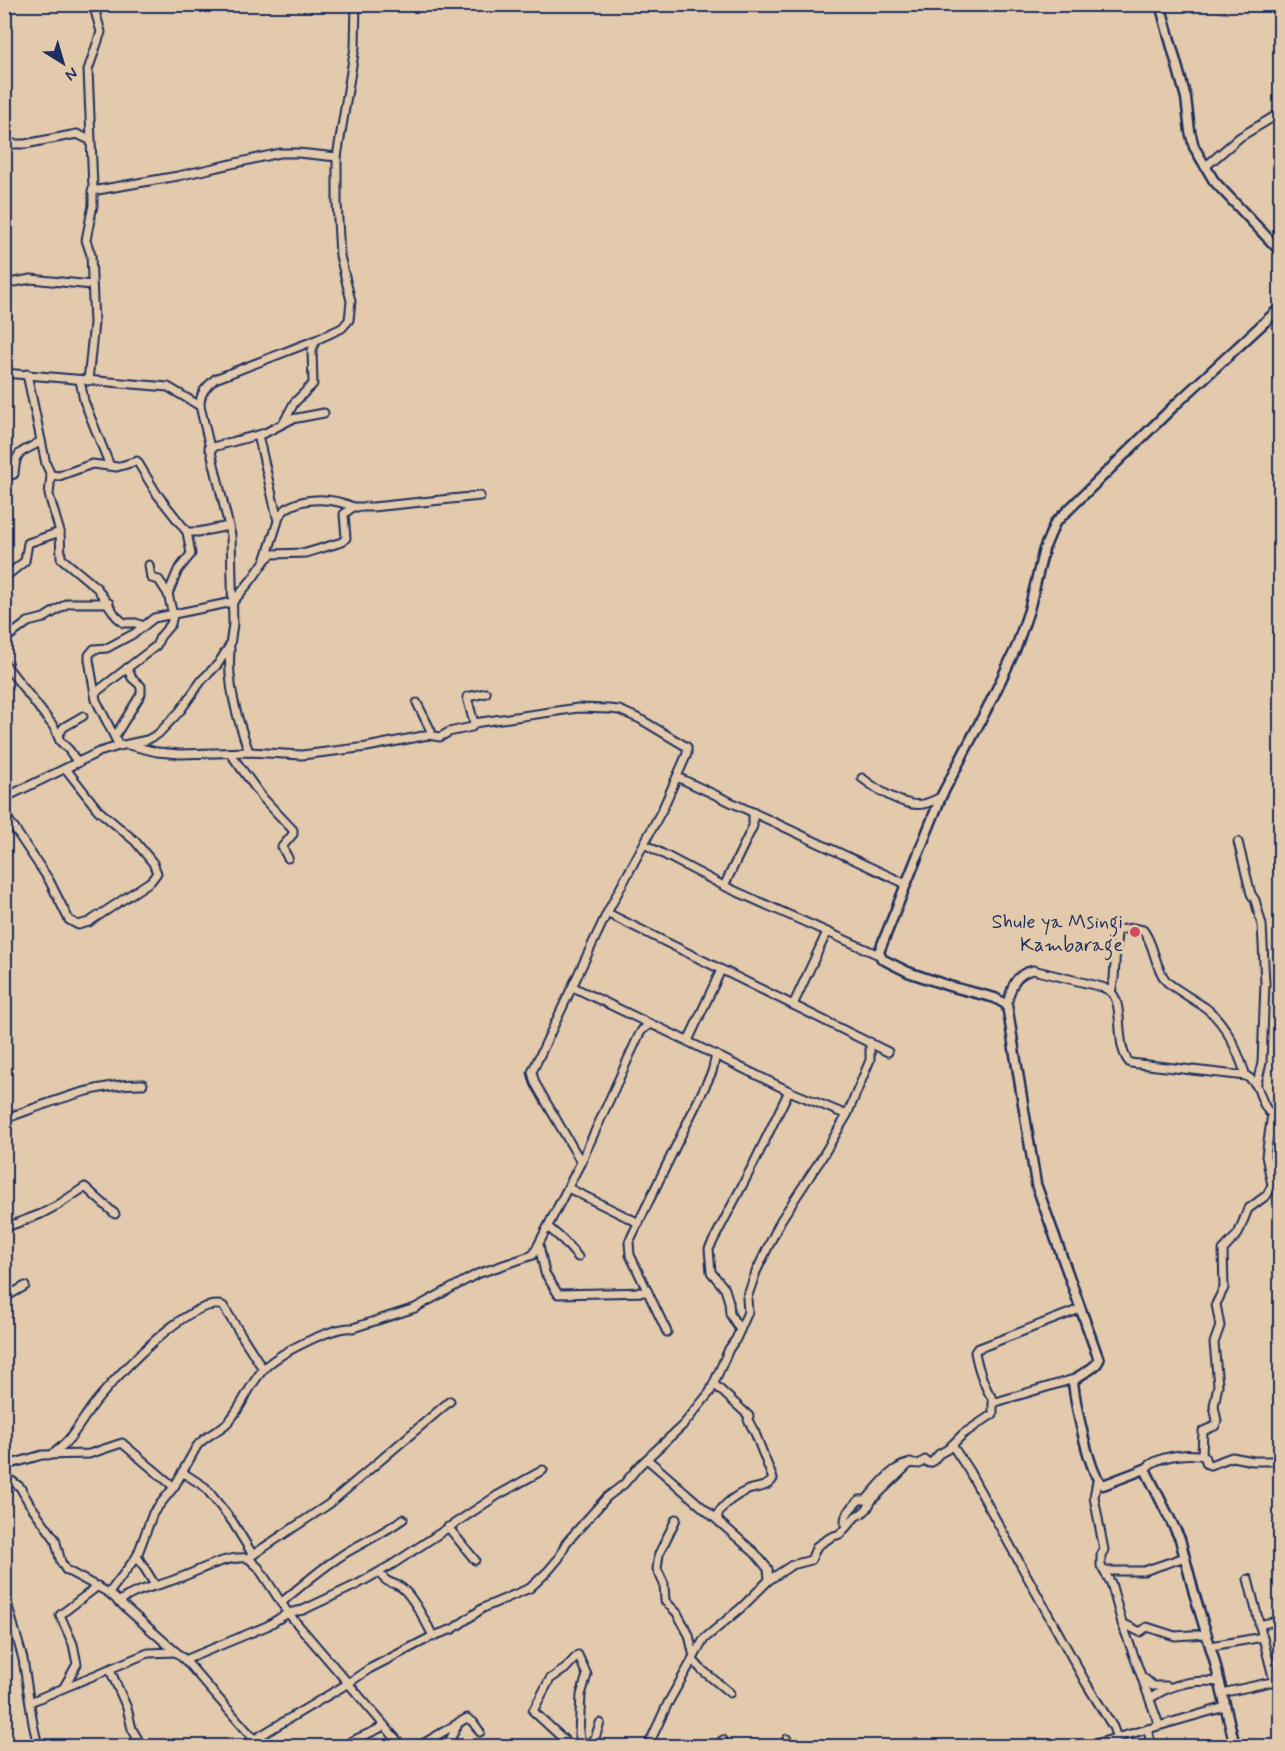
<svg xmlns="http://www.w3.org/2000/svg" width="1285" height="1751" viewBox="0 0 1285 1751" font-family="Mynerve,sans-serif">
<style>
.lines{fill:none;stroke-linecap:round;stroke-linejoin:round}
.minor-casing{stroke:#1b2f5e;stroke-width:11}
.tertiary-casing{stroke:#1b2f5e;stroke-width:13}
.minor{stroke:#e4caac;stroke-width:7}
.tertiary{stroke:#e4caac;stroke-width:8}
.poi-dot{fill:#d1495b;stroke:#e4caac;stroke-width:2}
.labels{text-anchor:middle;stroke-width:6;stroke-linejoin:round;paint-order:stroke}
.poi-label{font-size:20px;fill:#1b2f5e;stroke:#e4caac;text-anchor:end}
</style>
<rect width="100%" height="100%" fill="#e4caac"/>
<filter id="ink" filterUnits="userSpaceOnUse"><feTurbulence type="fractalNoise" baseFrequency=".0167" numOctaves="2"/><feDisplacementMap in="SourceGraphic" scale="12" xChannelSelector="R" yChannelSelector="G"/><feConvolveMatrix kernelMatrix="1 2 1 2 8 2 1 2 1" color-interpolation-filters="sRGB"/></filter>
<g filter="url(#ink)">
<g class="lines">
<g class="minor-casing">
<g id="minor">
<path d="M 4,144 L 25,144 L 77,134 L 90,140"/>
<path d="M 1205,167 L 1240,137 L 1280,113"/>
<path d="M 92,191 L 178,176 L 280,153 L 298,153 L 337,157"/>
<path d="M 4,284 L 31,279 L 92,285"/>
<path d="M 4,373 L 168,387 L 200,406"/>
<path d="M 27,374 L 46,464 L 51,475 L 59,476 L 92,464 L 117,467 L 137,461 L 157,494 L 187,532 L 198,532 L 229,526"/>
<path d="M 80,380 L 84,401 L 110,466"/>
<path d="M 88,381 L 94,323 L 91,255 L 86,240 L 93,205 L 93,187 L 88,70 L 101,32 L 93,4"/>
<path d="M 284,422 L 294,403 L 313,384 L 312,350 L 316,340"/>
<path d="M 258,435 L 278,521 L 266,558"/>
<path d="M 209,448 L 265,433 L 292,419 L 324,413"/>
<path d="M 51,475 L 49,495 L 60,532 L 61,558 L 97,588 L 116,616 L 124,623 L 136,623 L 143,626"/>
<path d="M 4,482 L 6,477 L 14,474 C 16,447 22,454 41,441"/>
<path d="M 278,518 C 292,495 331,497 353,507"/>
<path d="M 4,578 L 25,561 L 28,543 L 60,532"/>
<path d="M 168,594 L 178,570 L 191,554 L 187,532"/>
<path d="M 4,640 L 28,622 L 44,618 L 68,603 L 109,603"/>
<path d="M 230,649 C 227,685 237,718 249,752"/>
<path d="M 4,663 L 54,727 L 60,741 L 69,750 L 78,763"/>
<path d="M 95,693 L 156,646 L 160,637 L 171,624 L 173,615 L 168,594 L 159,580 L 151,578 L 149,565"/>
<path d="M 474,723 L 578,708 L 609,709 L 619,710 L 640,719 L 687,747 L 687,754 L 663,808 L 607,913 L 532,1072 L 535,1083 L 581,1162"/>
<path d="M 58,735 L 64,727 L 83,716"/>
<path d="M 428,735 L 440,737 L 449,732 L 472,727 L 474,723 L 467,697 L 486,693"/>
<path d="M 115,736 L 141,694 L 141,686 L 132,678 L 127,668"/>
<path d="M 128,745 L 157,752 L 180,754 L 249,752 L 302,755 L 367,747 L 428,735 L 431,731 L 417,703"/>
<path d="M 119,746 L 96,700 L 89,660 L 89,655 L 94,649 L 107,648 L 135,633 L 154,618 L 233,602 L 253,578 L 266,559 L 272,554 L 306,553 L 342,542 L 346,538 L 344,514 L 353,507 L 373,507 L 480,496"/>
<path d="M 230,753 L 262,797 L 293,830 L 293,834 L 282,847 L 288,858"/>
<path d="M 677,777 L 906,884"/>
<path d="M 862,778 C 876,789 905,808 923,804 C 929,803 935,800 941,797"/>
<path d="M 4,798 L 99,752 L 119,746 L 147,740 L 158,734 L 180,711 L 202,680 L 218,664 L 230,645 L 233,624 L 231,535 L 200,406 C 200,393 205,388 215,379 L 316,340 L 342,328 L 349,320 L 351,301 L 340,256 L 337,202 L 337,157 L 355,47 L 356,4"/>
<path d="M 4,813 L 49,880 L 69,920 L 78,925 L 89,922 L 151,881 L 157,873 L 153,863 L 135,841 L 98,810 L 66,769"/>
<path d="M 1238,842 L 1251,894 L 1255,900 L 1262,925 L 1265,983 L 1262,1063 L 1257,1083"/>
<path d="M 644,844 L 724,886 L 879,955"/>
<path d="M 724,886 L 753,826 L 753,812"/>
<path d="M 607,913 L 888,1052"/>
<path d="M 573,987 L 650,1024"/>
<path d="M 1111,992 L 1114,979 L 1117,930 L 1133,928 L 1143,930 C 1155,945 1154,967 1167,982 C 1180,992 1193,999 1206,1008 C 1227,1024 1238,1052 1246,1076"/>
<path d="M 793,1005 L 827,932"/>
<path d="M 1007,1005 C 1011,988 1014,974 1033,970 L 1102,987 C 1105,989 1109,989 1111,992 C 1125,1005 1114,1047 1130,1063 L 1246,1076 C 1262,1084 1258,1100 1269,1112 L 1280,1114"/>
<path d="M 688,1041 L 721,970"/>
<path d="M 4,1119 C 50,1103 94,1083 143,1084"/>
<path d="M 568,1188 L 639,1223"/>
<path d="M 548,1227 L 563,1240 L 578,1257"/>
<path d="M 4,1228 L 41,1214 L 58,1205 L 85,1187 L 115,1214"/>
<path d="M 539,1245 L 545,1273 L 558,1294 L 648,1292"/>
<path d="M 4,1298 L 25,1286"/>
<path d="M 740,1330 L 730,1314 L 729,1302 L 725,1289 L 711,1272 L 709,1249 L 754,1163 L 789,1091"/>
<path d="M 667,1332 L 630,1255 L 629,1242 L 712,1072 L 716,1055"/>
<path d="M 1074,1379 L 996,1402 C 986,1395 977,1364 975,1352 L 977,1349 L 1080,1309"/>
<path d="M 714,1384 L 749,1416 L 748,1420 L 755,1433 L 773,1479 C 767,1488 757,1487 748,1490 C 736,1495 724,1504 718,1514 L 718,1520"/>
<path d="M 952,1445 L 969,1471 L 1086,1683 L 1113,1727 L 1117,1738"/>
<path d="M 51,1455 C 74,1440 81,1419 98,1399 C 118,1375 191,1295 223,1306 L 263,1369"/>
<path d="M 1202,1455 L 1203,1431 L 1215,1426 L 1217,1421 L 1214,1406 L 1218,1385 L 1214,1343 L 1220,1326 L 1216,1304 L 1224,1288 L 1223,1250 L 1238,1234 L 1248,1209 L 1267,1195 L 1272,1185 L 1266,1156 L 1272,1114"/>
<path d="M 647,1459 L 755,1553 L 768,1569 L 769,1580 L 742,1607 L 704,1639 L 668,1703 L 648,1746"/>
<path d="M 4,1466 L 42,1455 L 89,1454 L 122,1443 L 174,1487"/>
<path d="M 1145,1469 C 1156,1456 1187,1452 1204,1456 L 1207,1464 L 1210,1465 L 1232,1457 L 1253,1461 L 1280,1461"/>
<path d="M 182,1472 L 205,1487 L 232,1521 L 253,1555"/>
<path d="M 4,1475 L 20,1487 L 29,1503 L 55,1539 L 61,1562 L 66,1570 L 109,1593 L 185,1660 L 260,1746"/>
<path d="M 1097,1481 L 1094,1497 L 1104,1550 L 1101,1555 L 1101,1566 L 1111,1583 L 1122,1623 L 1159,1725"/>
<path d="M 676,1519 L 659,1554 L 657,1569 L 664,1584 L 665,1601 L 677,1613 L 689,1635 L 694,1657"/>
<path d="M 448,1527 L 475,1560"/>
<path d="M 846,1527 C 842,1515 851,1509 859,1500 L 866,1500 C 880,1485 896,1459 919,1464 L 925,1460 L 929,1463 L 932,1462 L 939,1454 L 948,1449 L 963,1434 L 993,1414 L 993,1400"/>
<path d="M 137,1556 L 155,1585"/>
<path d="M 248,1558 L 329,1504 L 450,1401"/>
<path d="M 1106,1571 L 1144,1571 L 1185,1557"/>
<path d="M 379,1573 C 389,1586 393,1581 402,1588 C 414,1598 426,1622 433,1636"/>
<path d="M 1248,1579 L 1274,1681"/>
<path d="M 769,1580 L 792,1565 L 811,1560 L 817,1546 L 831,1537 L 840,1534 L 856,1516 L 861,1514 L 867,1509 L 872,1500 L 910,1463"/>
<path d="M 4,1592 L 23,1659 L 33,1724 L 38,1746"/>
<path d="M 109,1593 L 137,1556 L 153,1513 L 174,1487 L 197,1446 C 206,1434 221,1431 230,1420 C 243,1405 249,1385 263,1370 C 276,1354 333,1326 353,1328 L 415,1308 L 477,1274 L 533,1255 L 581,1162 L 639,1035 L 642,1030 L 650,1024 L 658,1027 L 789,1091 L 847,1115"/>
<path d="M 118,1602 C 136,1589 156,1587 176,1579 C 200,1571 222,1556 248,1558 L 258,1567 L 288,1613 L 402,1746"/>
<path d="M 281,1603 C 302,1585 323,1567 347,1552 C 366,1541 385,1532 403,1519"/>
<path d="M 1122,1623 L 1140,1632 L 1147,1627 L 1175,1636 L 1207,1634"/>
<path d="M 1259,1625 L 1280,1620"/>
<path d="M 1211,1646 L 1263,1637"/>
<path d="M 692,1659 L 701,1669 L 730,1693"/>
<path d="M 185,1660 L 267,1626 L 288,1613 L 303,1610 L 358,1584 L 393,1564 L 498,1495 L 543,1470"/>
<path d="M 110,1670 L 127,1708 L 132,1729 L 142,1746"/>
<path d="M 1145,1679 L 1153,1686 L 1167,1686"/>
<path d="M 64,1687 L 77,1664 L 73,1644 L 60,1615 L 98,1586"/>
<path d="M 1222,1693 L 1280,1680"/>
<path d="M 1151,1698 C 1172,1683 1194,1679 1220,1682"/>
<path d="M 30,1702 L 148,1653 L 176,1652"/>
<path d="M 1148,1729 L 1151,1746"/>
<path d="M 243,1746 L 347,1684 L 369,1669 L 433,1636 L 453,1629 L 483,1608 L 530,1588 L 548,1571 L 559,1558 L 566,1543 L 607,1497 L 624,1484 L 639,1466 L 684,1424 L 710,1392 L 729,1349 L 736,1339 L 748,1312 L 747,1298 L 756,1272 L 781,1220 L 821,1159 L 847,1115 L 870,1060 L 870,1042"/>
<path d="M 344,1746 C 357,1737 370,1734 384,1726"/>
<path d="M 419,1746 L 467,1718 L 473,1722 L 480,1732"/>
<path d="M 447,1746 L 459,1722"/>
<path d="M 571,1746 L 533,1711 L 550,1679 L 565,1669 L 578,1655 L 587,1675 L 581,1695 L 579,1733 L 582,1746"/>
<path d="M 585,1746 L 595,1738 L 600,1723"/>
<path d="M 716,1746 L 723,1740"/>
<path d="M 783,1746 L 787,1739"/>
<path d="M 1088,1746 L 1225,1707"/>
</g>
</g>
<g class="tertiary-casing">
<g id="tertiary">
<path d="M 1160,4 L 1186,98 L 1190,131 L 1194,147 L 1214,181 L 1280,251"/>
<path d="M 1235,1746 L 1214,1659 L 1194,1593 L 1180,1539 L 1145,1469 L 1103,1485 C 1089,1476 1075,1400 1073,1382 C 1080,1372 1094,1371 1099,1360 L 1036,1184 L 1007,1005 L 995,998 L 949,986 L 908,972 L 882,959 L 879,952 L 941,797 L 993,697 L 1016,648 L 1029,610 L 1044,549 L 1055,523 L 1176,404 L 1280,308"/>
</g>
</g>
<use href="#minor" class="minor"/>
<use href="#tertiary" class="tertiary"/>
</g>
</g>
<circle class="poi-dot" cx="1135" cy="932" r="6"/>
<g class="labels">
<g class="poi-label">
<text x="1123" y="928">Shule ya Msingi<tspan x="1123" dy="23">Kambarage</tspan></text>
</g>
</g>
<rect width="1285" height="1751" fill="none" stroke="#e4caac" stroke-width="24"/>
<rect x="12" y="12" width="1261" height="1727" fill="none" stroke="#1b2f5e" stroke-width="2" filter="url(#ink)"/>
<g transform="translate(63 63) rotate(143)" stroke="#e4caac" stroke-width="4.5" paint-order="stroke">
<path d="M0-4.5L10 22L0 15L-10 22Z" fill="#1b2f5e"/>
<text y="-9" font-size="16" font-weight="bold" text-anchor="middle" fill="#1b2f5e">N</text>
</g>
</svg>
